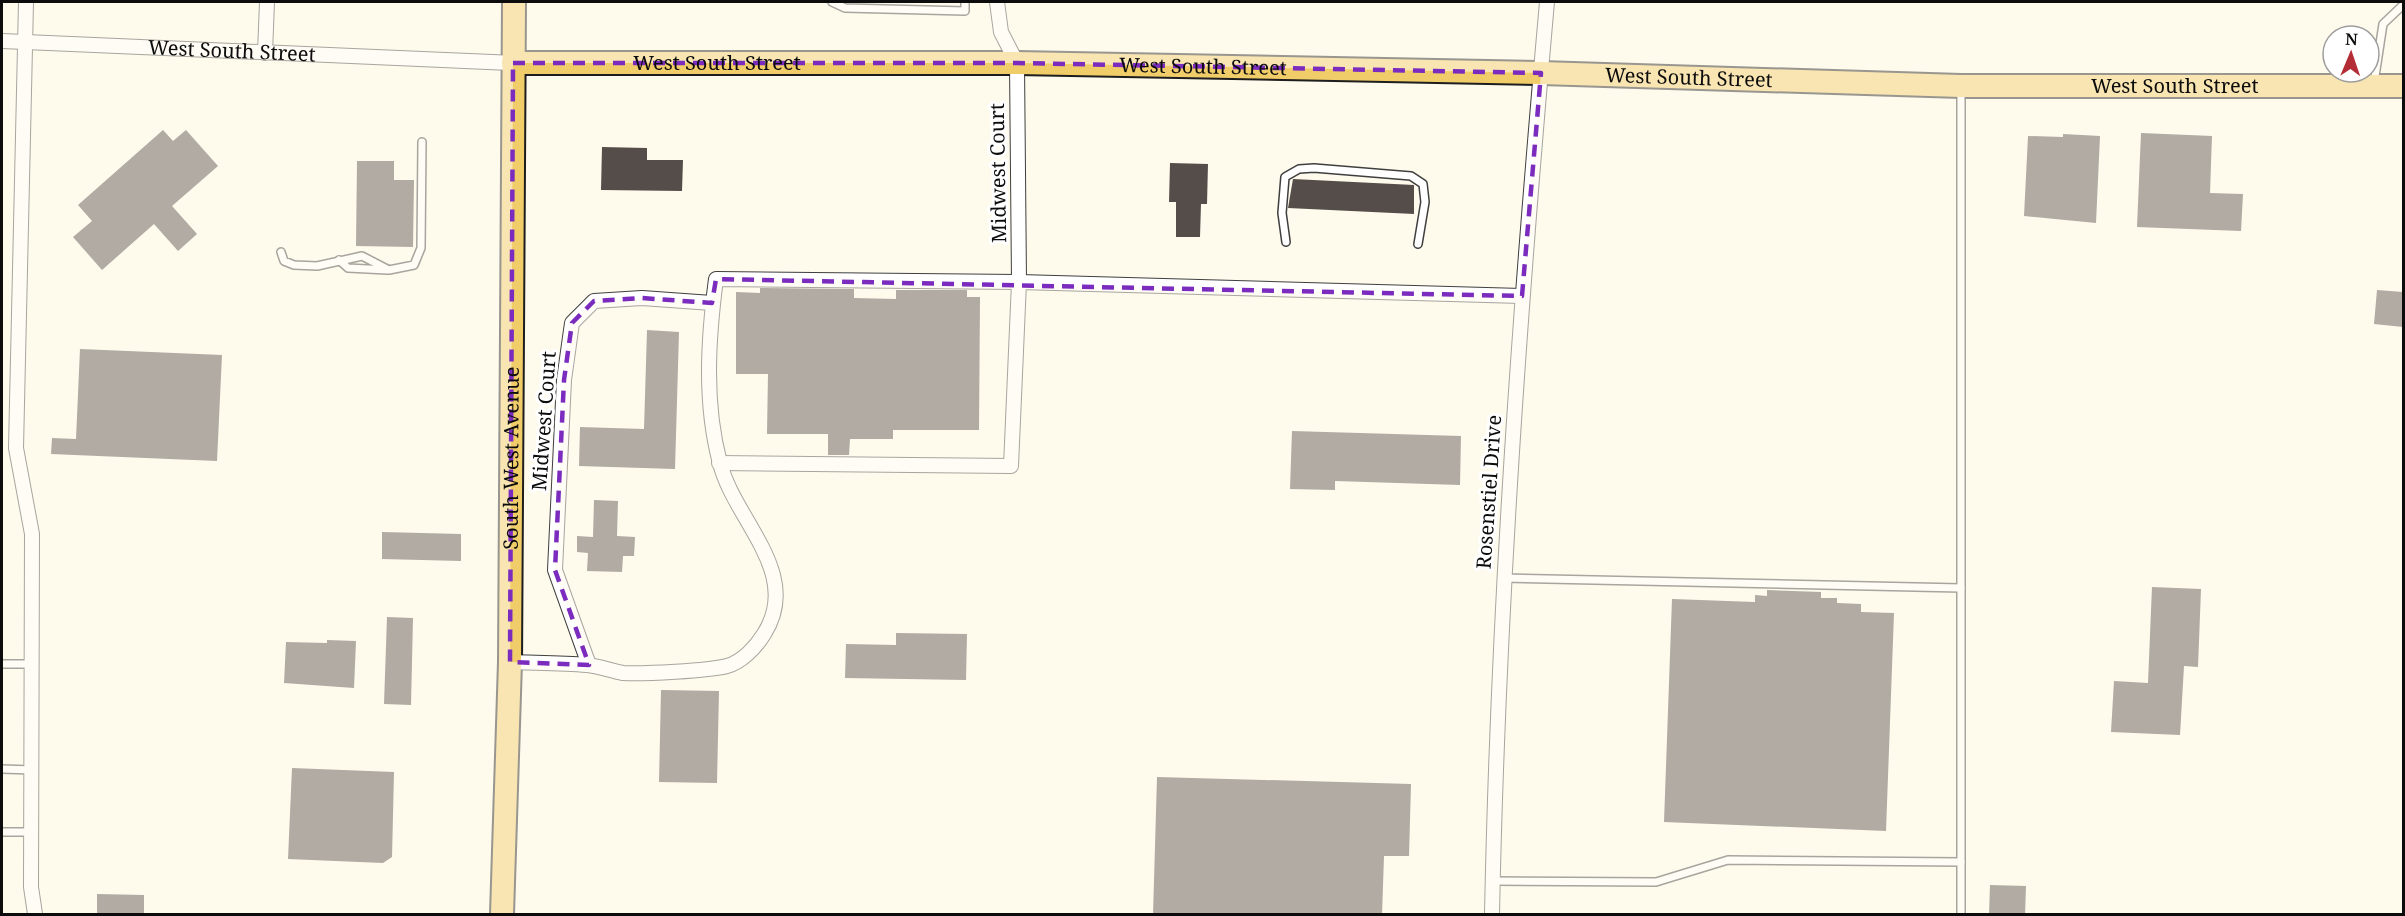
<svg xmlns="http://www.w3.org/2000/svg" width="2405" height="916" viewBox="0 0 2405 916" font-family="'Noto Serif',serif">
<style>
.building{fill:#544d49}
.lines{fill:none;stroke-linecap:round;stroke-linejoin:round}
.lane-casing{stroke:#3f3f3f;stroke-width:10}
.street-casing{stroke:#3f3f3f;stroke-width:16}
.primary-casing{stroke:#1d1d1d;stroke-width:26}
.lane{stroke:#fff;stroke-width:7}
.street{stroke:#fff;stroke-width:14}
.primary{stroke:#f1cd6a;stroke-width:22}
.marked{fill:none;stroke:#7b2cbf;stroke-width:4.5;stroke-dasharray:12 8;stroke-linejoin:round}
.labels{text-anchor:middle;stroke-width:6;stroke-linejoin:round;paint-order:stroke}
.street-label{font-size:20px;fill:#0c0c0c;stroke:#fff}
</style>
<rect width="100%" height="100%" fill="#fefaec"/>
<g class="building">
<path d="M 163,130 L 173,141 L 186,130 L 218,166 L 172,206 L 197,234 L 178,251 L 154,224 L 102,270 L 73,237 L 92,221 L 78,205 Z"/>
<path d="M 2141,133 L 2212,136 L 2210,193 L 2243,194 L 2241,231 L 2137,227 Z"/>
<path d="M 2063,134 L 2100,136 L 2096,223 L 2024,216 L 2028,136 L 2063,137 Z"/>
<path d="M 602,147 L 647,148 L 647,160 L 683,160 L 682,191 L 601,190 Z"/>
<path d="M 357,161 L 394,161 L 394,180 L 414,180 L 413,247 L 356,246 Z"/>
<path d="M 1170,163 L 1208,164 L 1207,204 L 1201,204 L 1200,237 L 1176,237 L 1176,202 L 1169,202 Z"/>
<path d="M 1293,179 L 1414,185 L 1414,214 L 1288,208 Z"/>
<path d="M 760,288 L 854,289 L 854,298 L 896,299 L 896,290 L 967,290 L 967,297 L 980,297 L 979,430 L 893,430 L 893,439 L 850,439 L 849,455 L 828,455 L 828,434 L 767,434 L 768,374 L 736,374 L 736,292 L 760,293 Z"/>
<path d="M 2377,290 L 2403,292 L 2403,327 L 2374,324 Z"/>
<path d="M 647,330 L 679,332 L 675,469 L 579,466 L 580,427 L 644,429 Z"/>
<path d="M 80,349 L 222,355 L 217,461 L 51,454 L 52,438 L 76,439 Z"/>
<path d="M 1292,431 L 1461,436 L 1460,485 L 1335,481 L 1335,490 L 1290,489 Z"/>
<path d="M 594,500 L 618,501 L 617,536 L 635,537 L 634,556 L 623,556 L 622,572 L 587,571 L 588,553 L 577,552 L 577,536 L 593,537 Z"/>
<path d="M 382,532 L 461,534 L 461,561 L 382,559 Z"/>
<path d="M 2152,587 L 2201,589 L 2198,667 L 2184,666 L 2180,735 L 2111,732 L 2114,681 L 2148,683 Z"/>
<path d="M 1767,590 L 1821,592 L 1821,598 L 1837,598 L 1837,603 L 1861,604 L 1861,612 L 1894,613 L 1886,831 L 1664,822 L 1672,599 L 1755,602 L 1755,595 L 1767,596 Z"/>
<path d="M 387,617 L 413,618 L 411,705 L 384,704 Z"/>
<path d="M 896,633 L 967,634 L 966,680 L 845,678 L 846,644 L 896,645 Z"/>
<path d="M 327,640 L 356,641 L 354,688 L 284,683 L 286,642 L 327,643 Z"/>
<path d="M 661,690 L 719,691 L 717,783 L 659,782 Z"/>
<path d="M 292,768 L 394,772 L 392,857 L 383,863 L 288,859 Z"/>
<path d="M 1157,777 L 1411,784 L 1409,856 L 1384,856 L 1382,915 L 1153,915 Z"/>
<path d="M 1990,885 L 2026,886 L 2025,915 L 1989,915 Z"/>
<path d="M 97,894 L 144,895 L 144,915 L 97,915 Z"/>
</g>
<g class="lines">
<g class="lane-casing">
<g id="lane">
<path d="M 832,2 L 845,8 L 965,11 L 965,2"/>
<path d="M 2374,83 L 2383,24 L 2404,4"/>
<path d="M 1961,88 L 1961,914"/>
<path d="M 1286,242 L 1282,213 L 1285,177 L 1299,169 L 1314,168 L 1411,176 L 1423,184 L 1425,202 L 1418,244"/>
<path d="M 281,252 L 284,261 L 294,265 L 317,266 L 362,256 L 389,270 L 414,265 L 421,248 L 422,142"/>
<path d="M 339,260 L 348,268 L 387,270"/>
<path d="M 1503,578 L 1961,588"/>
<path d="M 2,664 L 32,664"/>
<path d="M 2,769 L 32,770"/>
<path d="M 2,832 L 31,832"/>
<path d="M 1492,881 L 1656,882 L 1728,860 L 1961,862"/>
</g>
</g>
<g class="street-casing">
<g id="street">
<path d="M 26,2 L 16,448 L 32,534 L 31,887 L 35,914"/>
<path id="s1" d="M 2,41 L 513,63"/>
<path d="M 265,53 L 267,2"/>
<path d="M 719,463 L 1011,466 L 1019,282 L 1522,296"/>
<path d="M 510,662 C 536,663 562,663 587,665 C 599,666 611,671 623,673 C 643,674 708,671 727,666 C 742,662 756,647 764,634 C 803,573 734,520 720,463 C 704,403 708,340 716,279 L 1019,282 L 1017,63 L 1001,32 L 997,2"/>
<path d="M 589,665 L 555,570 L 564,380 L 572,323 L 594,301 L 642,298 L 712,303"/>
<path d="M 1492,914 C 1498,609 1520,306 1547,2"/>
</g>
</g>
<g class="primary-casing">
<g id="primary">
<path id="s2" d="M 513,63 L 1017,63 L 1541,73 L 1961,86 L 2404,86"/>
<path id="s3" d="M 502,914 L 510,662 L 514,2"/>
</g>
</g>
<use href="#lane" class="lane"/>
<use href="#street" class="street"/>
<use href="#primary" class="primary"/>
</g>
<path d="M0 0H2405V916H0ZM 513,63 L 1017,63 L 1541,73 L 1522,296 L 716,279 L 712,303 L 642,298 L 594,301 L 572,323 L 564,380 L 555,570 L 589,665 L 510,662 Z" fill="#fefaec" fill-opacity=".55" fill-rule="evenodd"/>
<path class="marked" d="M 513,63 L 1017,63 L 1541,73 L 1522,296 L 716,279 L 712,303 L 642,298 L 594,301 L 572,323 L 564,380 L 555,570 L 589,665 L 510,662 Z"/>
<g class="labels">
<g class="street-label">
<text dy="7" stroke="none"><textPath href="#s1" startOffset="230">West South Street</textPath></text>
<text dy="7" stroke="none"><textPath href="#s2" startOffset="204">West South Street</textPath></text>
<text dy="7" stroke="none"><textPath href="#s2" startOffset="690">West South Street</textPath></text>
<text dy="7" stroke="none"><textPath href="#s2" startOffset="1176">West South Street</textPath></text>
<text dy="7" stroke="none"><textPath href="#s2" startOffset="1662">West South Street</textPath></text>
<text transform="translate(998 173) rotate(-91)" y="7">Midwest Court</text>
<text transform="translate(544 421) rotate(-86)" y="7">Midwest Court</text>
<text dy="7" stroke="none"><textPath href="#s3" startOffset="456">South West Avenue</textPath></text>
<text transform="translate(1489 492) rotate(-86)" y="7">Rosenstiel Drive</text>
</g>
</g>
<rect width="2405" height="916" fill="none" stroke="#0c0c0c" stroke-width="6"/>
<g transform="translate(2351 54) rotate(2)"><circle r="28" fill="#ffffff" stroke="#9e9e9e" stroke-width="1.5"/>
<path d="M0-4.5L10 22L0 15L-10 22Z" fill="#b42c35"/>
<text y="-9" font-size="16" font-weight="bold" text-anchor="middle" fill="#0c0c0c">N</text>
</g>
</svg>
